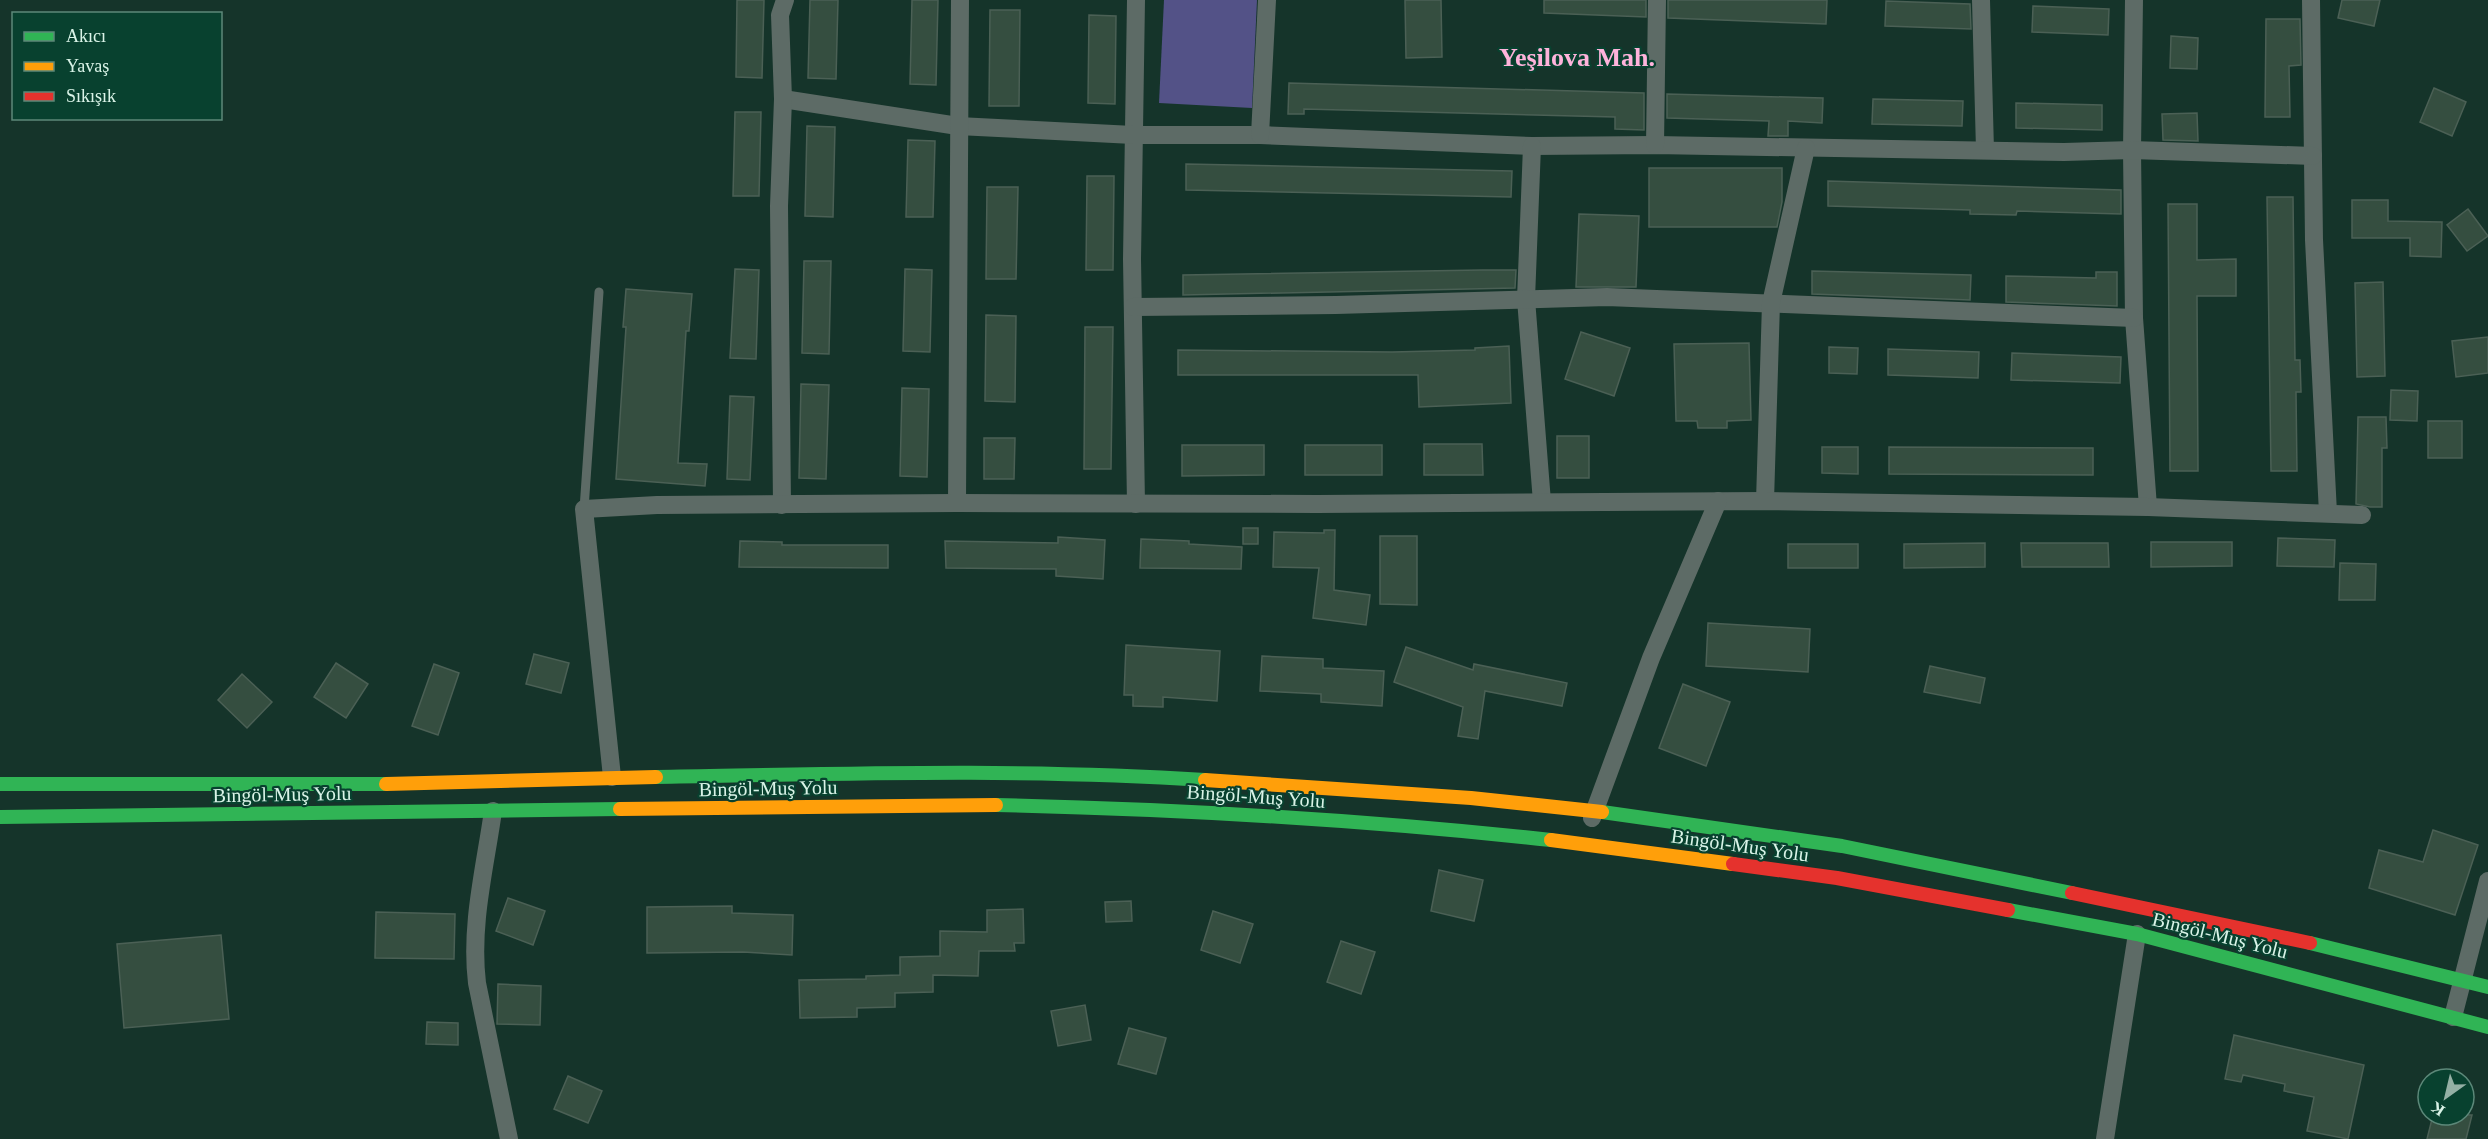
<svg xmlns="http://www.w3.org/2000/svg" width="2488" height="1139" viewBox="0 0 2488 1139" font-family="Georgia,serif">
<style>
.green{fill:#535287}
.building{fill:#354e40;stroke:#4b6055;stroke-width:1.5}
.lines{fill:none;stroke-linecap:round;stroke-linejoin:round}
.lane{stroke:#5d6b66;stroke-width:9}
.street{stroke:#5d6b66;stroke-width:18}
.fast{stroke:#30b455;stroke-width:14}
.slow{stroke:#ff9f0a;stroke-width:14}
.jam{stroke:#e5322d;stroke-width:14}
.labels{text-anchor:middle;stroke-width:4.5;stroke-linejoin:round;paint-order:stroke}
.street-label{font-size:20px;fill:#d9f3e7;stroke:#08412f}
.district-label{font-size:26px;font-weight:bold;fill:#feb3db;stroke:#08412f}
</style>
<rect width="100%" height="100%" fill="#15342a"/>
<path class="green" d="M 1164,0 L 1257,0 L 1252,108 L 1159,103 Z"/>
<g class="building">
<path d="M 737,0 L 764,0 L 762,78 L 736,77 Z"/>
<path d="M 810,0 L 838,0 L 836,79 L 808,78 Z"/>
<path d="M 912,0 L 938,0 L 936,85 L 910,84 Z"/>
<path d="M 1405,0 L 1441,0 L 1442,57 L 1406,58 Z"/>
<path d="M 1544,0 L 1646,0 L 1646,17 L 1544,13 Z"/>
<path d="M 1668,0 L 1827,0 L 1826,24 L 1668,18 Z"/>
<path d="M 2342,0 L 2380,0 L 2374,26 L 2338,18 Z"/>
<path d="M 1886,1 L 1970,4 L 1971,29 L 1885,26 Z"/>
<path d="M 2033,6 L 2109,9 L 2108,35 L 2032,32 Z"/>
<path d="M 990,10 L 1020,10 L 1019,106 L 989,106 Z"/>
<path d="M 1089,15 L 1116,16 L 1115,104 L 1088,103 Z"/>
<path d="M 2266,19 L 2300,19 L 2301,65 L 2289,66 L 2290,117 L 2265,117 Z"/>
<path d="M 2171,36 L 2198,38 L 2197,69 L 2170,68 Z"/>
<path d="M 1289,83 L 1644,93 L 1644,130 L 1615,129 L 1615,117 L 1304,109 L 1304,114 L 1288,114 Z"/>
<path d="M 2434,88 L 2466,102 L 2452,136 L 2420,122 Z"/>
<path d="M 1667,94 L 1823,98 L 1822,123 L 1788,121 L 1788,136 L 1768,136 L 1769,121 L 1667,118 Z"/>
<path d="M 1873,99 L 1963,101 L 1962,126 L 1872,124 Z"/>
<path d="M 2016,103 L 2102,105 L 2102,130 L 2016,128 Z"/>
<path d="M 735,112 L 761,112 L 759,196 L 733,196 Z"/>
<path d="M 2197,113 L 2198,141 L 2163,140 L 2162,114 Z"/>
<path d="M 807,126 L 835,127 L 833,217 L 805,216 Z"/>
<path d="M 908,140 L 935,141 L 933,217 L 906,217 Z"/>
<path d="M 1186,164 L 1512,171 L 1511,197 L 1186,190 Z"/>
<path d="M 1649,168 L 1782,168 L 1782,202 L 1777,227 L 1649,227 Z"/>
<path d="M 1087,176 L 1114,176 L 1113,270 L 1086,270 Z"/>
<path d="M 1828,181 L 2121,190 L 2121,214 L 2017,211 L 2016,215 L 1970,214 L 1970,210 L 1828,206 Z"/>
<path d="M 987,187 L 1018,187 L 1016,279 L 986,279 Z"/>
<path d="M 2267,197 L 2293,197 L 2295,360 L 2300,360 L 2301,392 L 2296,392 L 2297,471 L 2271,471 Z"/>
<path d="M 2352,200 L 2388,200 L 2388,221 L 2442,222 L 2441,257 L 2410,256 L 2410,238 L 2352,238 Z"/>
<path d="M 2168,204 L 2197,204 L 2197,260 L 2236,259 L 2236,296 L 2197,296 L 2198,471 L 2170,471 Z"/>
<path d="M 2468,209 L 2488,236 L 2467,251 L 2447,225 Z"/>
<path d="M 1579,214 L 1639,216 L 1636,287 L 1576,287 Z"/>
<path d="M 804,261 L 831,261 L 829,354 L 802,353 Z"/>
<path d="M 735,269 L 759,270 L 756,359 L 730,358 Z"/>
<path d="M 905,269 L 932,270 L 930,352 L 903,351 Z"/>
<path d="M 1482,270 L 1516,270 L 1515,288 L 1183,295 L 1183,275 Z"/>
<path d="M 1812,271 L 1971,275 L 1970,300 L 1812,294 Z"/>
<path d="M 2096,272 L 2117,272 L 2117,306 L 2006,302 L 2006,276 L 2096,278 Z"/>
<path d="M 2383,282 L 2385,376 L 2357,377 L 2355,283 Z"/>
<path d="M 626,289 L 692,294 L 689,331 L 686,331 L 678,463 L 707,464 L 705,486 L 616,479 L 626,327 L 623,327 Z"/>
<path d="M 986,315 L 1016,316 L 1015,402 L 985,401 Z"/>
<path d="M 1085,327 L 1113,327 L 1111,469 L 1084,469 Z"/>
<path d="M 1581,332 L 1630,348 L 1614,396 L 1565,379 Z"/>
<path d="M 2488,337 L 2488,373 L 2456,377 L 2452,341 Z"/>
<path d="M 1749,343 L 1751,420 L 1727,421 L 1727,428 L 1698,428 L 1697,421 L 1676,421 L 1674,344 Z"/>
<path d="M 1509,346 L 1511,403 L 1419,407 L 1418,375 L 1178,375 L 1178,350 L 1392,352 L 1475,350 L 1475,348 Z"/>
<path d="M 1829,347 L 1858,348 L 1857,374 L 1829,373 Z"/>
<path d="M 1888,349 L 1979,352 L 1978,378 L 1888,375 Z"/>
<path d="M 2012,353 L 2121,357 L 2120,383 L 2011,380 Z"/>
<path d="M 801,384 L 829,385 L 826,479 L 799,478 Z"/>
<path d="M 902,388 L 929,389 L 927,477 L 900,476 Z"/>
<path d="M 2391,390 L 2418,391 L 2417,421 L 2390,420 Z"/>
<path d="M 730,396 L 754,397 L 750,480 L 727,479 Z"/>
<path d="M 2358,417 L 2386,417 L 2387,448 L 2382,448 L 2382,507 L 2370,507 L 2356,504 Z"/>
<rect x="2428" y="421" width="34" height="37"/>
<rect x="1557" y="436" width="32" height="42"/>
<path d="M 984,438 L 1015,438 L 1014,479 L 984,479 Z"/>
<path d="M 1424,444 L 1482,444 L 1483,475 L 1424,475 Z"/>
<path d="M 1182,445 L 1264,445 L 1264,475 L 1182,476 Z"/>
<rect x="1305" y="445" width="77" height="30"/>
<path d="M 1822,447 L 1858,447 L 1858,474 L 1822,473 Z"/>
<path d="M 1889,447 L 2093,448 L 2093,475 L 1889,474 Z"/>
<rect x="1243" y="528" width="15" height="16"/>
<path d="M 1324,530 L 1335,530 L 1334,590 L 1370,595 L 1366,625 L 1313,618 L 1319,568 L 1273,567 L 1274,532 L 1324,533 Z"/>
<path d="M 1380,536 L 1417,536 L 1417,605 L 1380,604 Z"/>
<path d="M 1058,537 L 1105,540 L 1103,579 L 1056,576 L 1056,569 L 946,568 L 945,541 L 1058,543 Z"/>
<path d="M 2278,538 L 2335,540 L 2334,567 L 2277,566 Z"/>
<path d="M 1141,539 L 1189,541 L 1189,544 L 1242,547 L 1241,569 L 1140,568 Z"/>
<path d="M 740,541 L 782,542 L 782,545 L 888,545 L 888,568 L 739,567 Z"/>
<path d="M 2151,542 L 2232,542 L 2232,566 L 2151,567 Z"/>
<path d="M 1985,543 L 1985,567 L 1904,568 L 1904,544 Z"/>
<path d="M 2021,543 L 2108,543 L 2109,567 L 2022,567 Z"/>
<rect x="1788" y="544" width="70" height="24"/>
<path d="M 2340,563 L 2376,564 L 2375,600 L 2339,600 Z"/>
<path d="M 1708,623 L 1810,629 L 1808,672 L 1706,666 Z"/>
<path d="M 1126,645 L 1220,651 L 1217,701 L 1163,697 L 1163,707 L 1133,706 L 1133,695 L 1124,695 Z"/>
<path d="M 1406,647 L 1473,670 L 1474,664 L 1567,683 L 1562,706 L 1485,691 L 1478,739 L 1458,736 L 1463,707 L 1394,682 Z"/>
<path d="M 534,654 L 569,663 L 561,693 L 526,684 Z"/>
<path d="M 1262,656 L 1323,659 L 1323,668 L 1384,671 L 1382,706 L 1321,702 L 1321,694 L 1260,691 Z"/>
<path d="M 336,663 L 368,684 L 346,718 L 314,697 Z"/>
<path d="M 434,664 L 459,673 L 438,735 L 412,726 Z"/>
<path d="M 1930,666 L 1985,678 L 1980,703 L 1924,692 Z"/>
<path d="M 242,674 L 272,702 L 247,728 L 218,700 Z"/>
<path d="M 1683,684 L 1730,702 L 1706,766 L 1659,748 Z"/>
<path d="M 2433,830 L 2478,845 L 2455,915 L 2369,888 L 2379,850 L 2423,862 Z"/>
<path d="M 1439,870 L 1483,880 L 1474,921 L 1431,911 Z"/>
<path d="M 508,898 L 545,911 L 533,945 L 496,931 Z"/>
<path d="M 1131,901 L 1132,921 L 1106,922 L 1105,902 Z"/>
<path d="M 732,906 L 732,913 L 793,915 L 792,955 L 743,952 L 647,953 L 647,907 Z"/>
<path d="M 1023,909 L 1024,943 L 1014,943 L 1015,951 L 979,951 L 978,976 L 933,975 L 933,992 L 895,993 L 895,1007 L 857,1008 L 857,1017 L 800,1018 L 799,980 L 866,979 L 866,976 L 900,975 L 900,957 L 940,956 L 940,931 L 987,932 L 987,910 Z"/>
<path d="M 1213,911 L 1253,924 L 1240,963 L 1201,950 Z"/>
<path d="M 376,912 L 455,914 L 454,959 L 375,958 Z"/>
<path d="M 221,935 L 229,1019 L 124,1028 L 117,944 Z"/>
<path d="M 1341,941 L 1375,952 L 1361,994 L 1327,982 Z"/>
<path d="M 498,984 L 541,986 L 540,1025 L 497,1024 Z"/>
<path d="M 1085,1005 L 1091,1040 L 1058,1046 L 1051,1011 Z"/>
<path d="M 427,1022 L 458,1023 L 458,1045 L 426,1044 Z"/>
<path d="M 1129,1028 L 1166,1038 L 1156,1074 L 1118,1064 Z"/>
<path d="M 2234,1035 L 2364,1065 L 2348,1139 L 2307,1131 L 2314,1097 L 2284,1091 L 2285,1084 L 2243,1075 L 2241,1082 L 2225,1079 Z"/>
<path d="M 568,1076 L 602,1091 L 588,1123 L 554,1109 Z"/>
<path d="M 2433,1115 L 2472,1115 L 2466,1139 L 2427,1139 Z"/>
</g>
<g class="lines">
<path class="lane" d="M 584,509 L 599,292"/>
<g class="street">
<path d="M 1136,0 L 1132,259 L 1136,504"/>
<path d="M 1981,0 L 1985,150"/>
<path d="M 2134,0 L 2132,150 L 2134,318 L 2148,507"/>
<path d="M 2311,0 L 2314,240 L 2328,513"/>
<path d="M 783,99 L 958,126 L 1133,135 L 1260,135 L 1532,146 L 1655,145 L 2064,152 L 2132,150 L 2313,156"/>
<path d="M 1260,135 L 1267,0"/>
<path d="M 1655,145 L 1657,0"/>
<path d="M 1532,146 L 1526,299 L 1542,502"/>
<path d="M 1133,307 L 1336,305 L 1607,297 L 2134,318"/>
<path d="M 1765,501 L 1771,303 L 1806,148"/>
<path d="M 957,503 L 960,0"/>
<path d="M 782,505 L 779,206 L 783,99 L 780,15 L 785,0"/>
<path d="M 612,777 L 584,509 L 657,505 L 957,503 L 1317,504 L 1765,501 L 2148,507 L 2362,515"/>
<path d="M 493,811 C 485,868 470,925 477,983 L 509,1139"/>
<path d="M 1592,818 L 1651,658 L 1718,501"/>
<path d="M 2453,1017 L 2488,881"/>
<path d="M 2105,1139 L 2137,934"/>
</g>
<g class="fast">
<path d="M 656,777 C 839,774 1022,768 1205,780"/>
<path d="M 0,784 L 386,784"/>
<path d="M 996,805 C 1181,809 1366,820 1551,840"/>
<path d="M 1602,812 L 1842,846 L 2072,893"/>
<path d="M 0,817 L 620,809"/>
<path d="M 2008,910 L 2137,934 L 2488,1027"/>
<path d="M 2310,943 L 2488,987"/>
</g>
<g class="slow">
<path d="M 1205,780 L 1471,798 L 1602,812"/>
<path d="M 386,784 L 656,777"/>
<path d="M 620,809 L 996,805"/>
<path d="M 1551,840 L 1733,864"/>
</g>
<g class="jam">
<path d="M 1733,864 L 1837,878 L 2008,910"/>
<path d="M 2072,893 L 2310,943"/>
</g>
</g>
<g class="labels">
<g class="street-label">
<text transform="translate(768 788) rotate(-1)" y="7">Bingöl-Muş Yolu</text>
<text transform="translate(282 794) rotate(-1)" y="7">Bingöl-Muş Yolu</text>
<text transform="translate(1256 796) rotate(4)" y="7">Bingöl-Muş Yolu</text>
<text transform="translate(1740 845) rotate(8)" y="7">Bingöl-Muş Yolu</text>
<text transform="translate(2220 935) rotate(14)" y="7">Bingöl-Muş Yolu</text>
</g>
<g class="district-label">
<text x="1577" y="66">Yeşilova Mah.</text>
</g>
</g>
<rect x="12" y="12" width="210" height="108" fill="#08412f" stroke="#5c8879" stroke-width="1.5"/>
<rect x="24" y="32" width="30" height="9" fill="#30b455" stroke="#5c8879" stroke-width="1.5"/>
<text x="66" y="42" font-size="18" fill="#d9f3e7">Akıcı</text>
<rect x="24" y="62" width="30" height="9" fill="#ff9f0a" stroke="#5c8879" stroke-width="1.5"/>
<text x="66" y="72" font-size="18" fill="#d9f3e7">Yavaş</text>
<rect x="24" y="92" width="30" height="9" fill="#e5322d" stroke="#5c8879" stroke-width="1.5"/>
<text x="66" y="102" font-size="18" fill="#d9f3e7">Sıkışık</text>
<g transform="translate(2446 1097) rotate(214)"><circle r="28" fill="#08412f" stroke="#5c8879" stroke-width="1.5"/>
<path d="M0-4.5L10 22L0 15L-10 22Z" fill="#94b0a5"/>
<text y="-9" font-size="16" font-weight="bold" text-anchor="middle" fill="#d9f3e7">K</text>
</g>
</svg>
